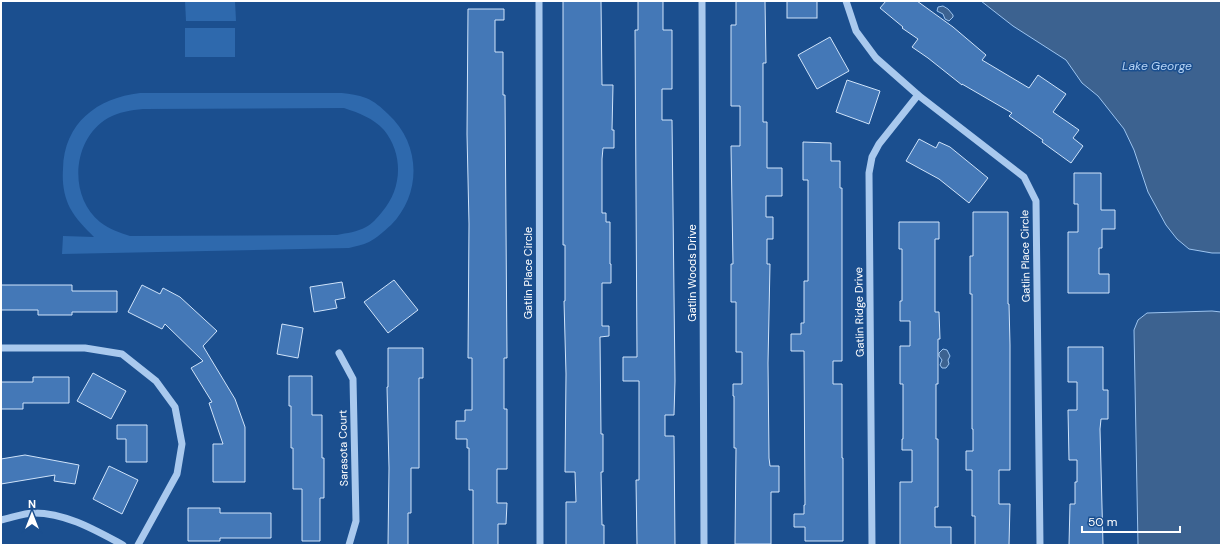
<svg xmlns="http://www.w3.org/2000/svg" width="1222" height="546" viewBox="0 0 1222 546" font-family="'DM Sans',sans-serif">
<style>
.green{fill:#2e69ad;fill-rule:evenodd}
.water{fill:#3c6290;stroke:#9cc4f0}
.building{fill:#4478b7;stroke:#cfe3fa}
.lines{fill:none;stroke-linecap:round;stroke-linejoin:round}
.minor{stroke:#a9c9ee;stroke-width:7}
.labels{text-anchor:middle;stroke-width:3;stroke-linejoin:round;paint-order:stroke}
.street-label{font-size:11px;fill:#fff;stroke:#1b4f8f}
.water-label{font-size:12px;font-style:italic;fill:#b5d3f5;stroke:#1b4f8f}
</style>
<rect width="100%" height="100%" fill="#1b4f8f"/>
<g class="green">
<path d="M 185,1 L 235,1 L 236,21 L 186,21 Z"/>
<rect x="185" y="28" width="50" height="29"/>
<path d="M 140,93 L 342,93 C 350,94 358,95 366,98 C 374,101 382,108 388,114 C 421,144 422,193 391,225 C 384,231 377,238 369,242 C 363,245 355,246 349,248 L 62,254 L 63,236 L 94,237 C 85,228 76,219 70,208 C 64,196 62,183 63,169 C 64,123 97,98 140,93 ZM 344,108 C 359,113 373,118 384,130 C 404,155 402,189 382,212 C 377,218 372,224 366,227 C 357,232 347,233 337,235 L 130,236 C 120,233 109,229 100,222 C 68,196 72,139 108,118 C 119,112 131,110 143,109 Z"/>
</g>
<g class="water">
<path d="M 981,1 L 1221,1 L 1221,253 L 1212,253 L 1189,249 L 1177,239 L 1166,225 L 1148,192 L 1134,150 L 1124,129 L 1098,96 L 1082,83 L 1066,60 L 1013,26 Z"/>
<path d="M 943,6 L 948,9 L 953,15 L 953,17 L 949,21 L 945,19 L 943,14 L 937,11 L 938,7 Z"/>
<path d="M 1212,311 L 1221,312 L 1221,545 L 1138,545 L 1134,330 L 1138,320 L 1147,313 Z"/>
<path d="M 943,349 L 947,350 L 950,356 L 948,360 L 949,364 L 946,368 L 942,368 L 940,365 L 942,360 L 939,356 L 939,353 Z"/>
</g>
<g class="building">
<path d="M 563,1 L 601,1 L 602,85 L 613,85 L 612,130 L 614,130 L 614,148 L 603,148 L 602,159 L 602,213 L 606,213 L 606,222 L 610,222 L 610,264 L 611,264 L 611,283 L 602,283 L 602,326 L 609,326 L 609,336 L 600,337 L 601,434 L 603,434 L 603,472 L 601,472 L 602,525 L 604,525 L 604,545 L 566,545 L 566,502 L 576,502 L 575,472 L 565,472 L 566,374 L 564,301 L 565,301 L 565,245 L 563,245 Z"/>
<path d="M 638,1 L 663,1 L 663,30 L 672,30 L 672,89 L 662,89 L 662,120 L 672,120 L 675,381 L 674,415 L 665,415 L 665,436 L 674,436 L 675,545 L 637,545 L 636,480 L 639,480 L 639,381 L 623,381 L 623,357 L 637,357 L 635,30 L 638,30 Z"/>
<path d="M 736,1 L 765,1 L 766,63 L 763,63 L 763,122 L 767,122 L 767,168 L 782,168 L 782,196 L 766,196 L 766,217 L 773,217 L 773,239 L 767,239 L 767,264 L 770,264 L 768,363 L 769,458 L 770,466 L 779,466 L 779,492 L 771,492 L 771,544 L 735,544 L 736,448 L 734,448 L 734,396 L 733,396 L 733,384 L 742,384 L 742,352 L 736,352 L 736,302 L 731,302 L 731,264 L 733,264 L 731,146 L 740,146 L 740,106 L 731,106 L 731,25 L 736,25 Z"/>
<rect x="787" y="1" width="30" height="17"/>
<path d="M 886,1 L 917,1 L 953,27 L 986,55 L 982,60 L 1029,88 L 1038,75 L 1066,94 L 1053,112 L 1079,130 L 1073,138 L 1083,146 L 1071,163 L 1042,142 L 1043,140 L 1009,116 L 1012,113 L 962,84 L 962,85 L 928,58 L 912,47 L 918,39 L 902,28 L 903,27 L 880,8 Z"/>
<path d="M 468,9 L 504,9 L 504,20 L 495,20 L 495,52 L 503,52 L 503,95 L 505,95 L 507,358 L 504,358 L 504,409 L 507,409 L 507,469 L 497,469 L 497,503 L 507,503 L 506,524 L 498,524 L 498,545 L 473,545 L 473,490 L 469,490 L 469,448 L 467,448 L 467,439 L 456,439 L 456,421 L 465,421 L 465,410 L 472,410 L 472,358 L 468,358 L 469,224 L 467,134 Z"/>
<path d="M 830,37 L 849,71 L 817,89 L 798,55 Z"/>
<path d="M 847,80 L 880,91 L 869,124 L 836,112 Z"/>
<path d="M 919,139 L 936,148 L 939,142 L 950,147 L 988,178 L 969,203 L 939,179 L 906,161 Z"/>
<path d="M 803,142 L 831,143 L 831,161 L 840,161 L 840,188 L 842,188 L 842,361 L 833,361 L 833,384 L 842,384 L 842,458 L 843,458 L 843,541 L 805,541 L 805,527 L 794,527 L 794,514 L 804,514 L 804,505 L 805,505 L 804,351 L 791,351 L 791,334 L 801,334 L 801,323 L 804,323 L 804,281 L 808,281 L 808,180 L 803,180 Z"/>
<path d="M 1074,173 L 1101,173 L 1101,210 L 1115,210 L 1115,229 L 1102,229 L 1102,248 L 1099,248 L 1099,274 L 1109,274 L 1109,293 L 1068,293 L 1068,232 L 1078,232 L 1078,204 L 1074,204 Z"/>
<path d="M 973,212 L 1008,212 L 1008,304 L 1009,304 L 1010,345 L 1010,470 L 999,470 L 999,504 L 1010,504 L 1009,545 L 975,545 L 975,516 L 972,516 L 972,470 L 966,470 L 966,451 L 973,451 L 973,429 L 972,429 L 972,294 L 970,294 L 970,256 L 973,256 Z"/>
<path d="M 899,222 L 939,222 L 939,239 L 935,239 L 935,312 L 939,312 L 940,339 L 938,339 L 938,384 L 936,384 L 936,439 L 938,439 L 938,507 L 935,507 L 935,527 L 951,527 L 951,545 L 900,545 L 900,482 L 912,482 L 912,450 L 902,450 L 902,439 L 903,439 L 903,384 L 900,384 L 900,346 L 910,346 L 910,321 L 900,321 L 900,301 L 902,301 L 902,249 L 899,249 Z"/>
<path d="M 394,280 L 418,310 L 388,333 L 364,302 Z"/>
<path d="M 342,282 L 345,298 L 335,300 L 337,308 L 314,312 L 310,287 Z"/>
<path d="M 1,285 L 72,285 L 72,291 L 117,291 L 117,312 L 72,312 L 72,315 L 38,315 L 38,310 L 1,310 Z"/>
<path d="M 142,285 L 160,294 L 163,288 L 180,297 L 217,331 L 203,346 L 235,399 L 245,427 L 245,482 L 213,482 L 213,444 L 223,444 L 209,403 L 212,402 L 191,368 L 203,361 L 165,324 L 162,329 L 128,312 Z"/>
<path d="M 282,324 L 303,328 L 298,358 L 277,354 Z"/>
<path d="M 1068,347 L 1103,347 L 1103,390 L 1108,390 L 1108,419 L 1101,419 L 1100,429 L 1103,545 L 1069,545 L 1070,504 L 1075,504 L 1075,482 L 1077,482 L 1077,460 L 1069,460 L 1068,410 L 1077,410 L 1077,382 L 1068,382 Z"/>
<path d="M 388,348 L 423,348 L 423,378 L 419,378 L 419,468 L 411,468 L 411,513 L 408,513 L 408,545 L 388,545 L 389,468 L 387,387 L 388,387 Z"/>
<path d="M 93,373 L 126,391 L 111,419 L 77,401 Z"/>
<path d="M 289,376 L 312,376 L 312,415 L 322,415 L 322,458 L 324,458 L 324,498 L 320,498 L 320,541 L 302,541 L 302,489 L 293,489 L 293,448 L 291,448 L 291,406 L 289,406 Z"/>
<path d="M 33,377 L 69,377 L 69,403 L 23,403 L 23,409 L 1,409 L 1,382 L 33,382 Z"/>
<path d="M 117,425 L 147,425 L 147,462 L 126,462 L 126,439 L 117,439 Z"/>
<path d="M 25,455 L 79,465 L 75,484 L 54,481 L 55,475 L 1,484 L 1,459 Z"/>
<path d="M 109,466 L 138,480 L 122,514 L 93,499 Z"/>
<path d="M 188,508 L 220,508 L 220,513 L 271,513 L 271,538 L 220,538 L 220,541 L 188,541 Z"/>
</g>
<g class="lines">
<g class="minor">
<path d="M 539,1 L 540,545"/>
<path d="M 702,1 L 704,545"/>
<path d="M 846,1 L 856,31 L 876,58 L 918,95 L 1024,177 L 1036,201 L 1040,545"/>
<path d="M 1,348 L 85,348 L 122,354 L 156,381 L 175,407 L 182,444 L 177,474 L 138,545"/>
<path d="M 339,353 L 353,379 L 356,521 L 349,545"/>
<path d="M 1,520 C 11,518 24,513 34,513 C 66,513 95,530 123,545"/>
<path d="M 872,545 L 869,173 L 872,157 L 879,144 L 918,95"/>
</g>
</g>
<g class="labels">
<g class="street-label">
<text transform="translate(1025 256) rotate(-91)" y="4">Gatlin Place Circle</text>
<text transform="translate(528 273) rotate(-90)" y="4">Gatlin Place Circle</text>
<text transform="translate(692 273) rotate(-90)" y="4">Gatlin Woods Drive</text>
<text transform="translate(859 312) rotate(-91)" y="4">Gatlin Ridge Drive</text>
<text transform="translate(343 448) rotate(-91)" y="4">Sarasota Court</text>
</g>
<g class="water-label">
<text x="1157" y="70">Lake George</text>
</g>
</g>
<rect width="1222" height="546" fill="none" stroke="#ffffff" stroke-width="4"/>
<g transform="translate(32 514)" stroke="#1b4f8f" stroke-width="3" paint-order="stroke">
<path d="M0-3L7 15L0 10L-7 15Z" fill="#ffffff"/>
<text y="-6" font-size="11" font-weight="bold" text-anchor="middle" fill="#ffffff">N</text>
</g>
<path d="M1082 526v6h98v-6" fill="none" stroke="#ffffff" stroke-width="2"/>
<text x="1088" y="526" font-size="12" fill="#ffffff" stroke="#1b4f8f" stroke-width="3" paint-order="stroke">50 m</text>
</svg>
